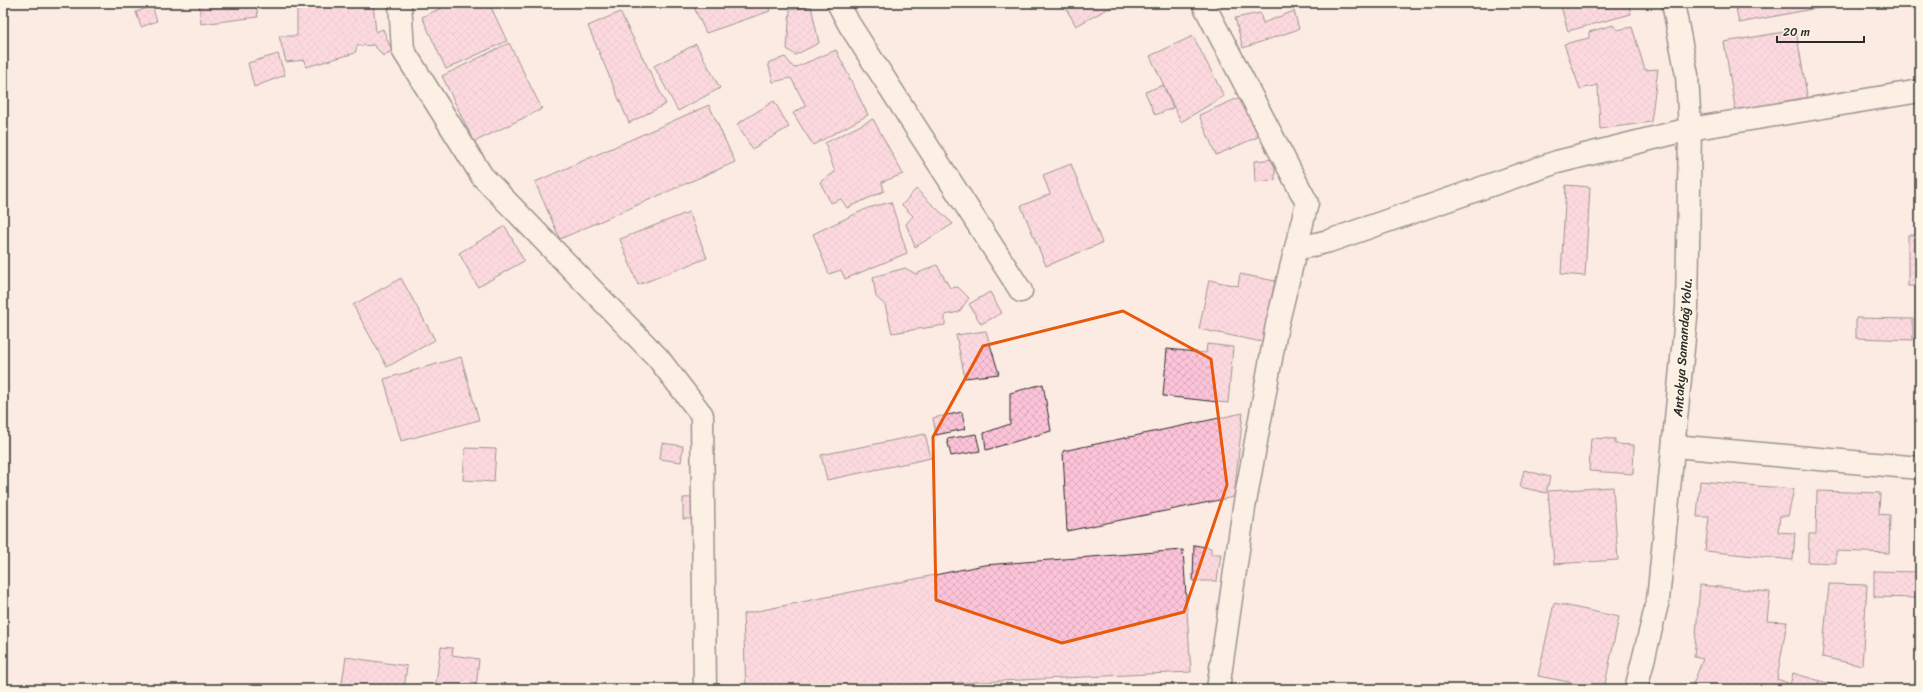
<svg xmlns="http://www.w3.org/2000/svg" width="1923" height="692" viewBox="0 0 1923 692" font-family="Sriracha,sans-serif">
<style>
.building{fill:url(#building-cross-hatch);stroke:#2b2b2b}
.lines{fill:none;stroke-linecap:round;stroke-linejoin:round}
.street-casing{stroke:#2b2b2b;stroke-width:25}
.secondary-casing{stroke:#2b2b2b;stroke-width:25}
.street{stroke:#fcf5e5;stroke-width:22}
.secondary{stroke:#fcf5e5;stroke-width:22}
.marked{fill:none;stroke:#e8590c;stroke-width:3;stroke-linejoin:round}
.labels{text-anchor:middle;stroke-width:3;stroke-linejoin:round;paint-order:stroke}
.street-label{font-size:13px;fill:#2b2b2b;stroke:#fcf5e5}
</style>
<defs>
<pattern id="building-cross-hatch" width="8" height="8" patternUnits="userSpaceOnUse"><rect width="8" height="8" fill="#fdc4d9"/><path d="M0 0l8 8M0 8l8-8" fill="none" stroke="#d9a9ba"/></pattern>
</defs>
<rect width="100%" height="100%" fill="#fcebe3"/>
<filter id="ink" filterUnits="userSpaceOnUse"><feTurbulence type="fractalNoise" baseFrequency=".025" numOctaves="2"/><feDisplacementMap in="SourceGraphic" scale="8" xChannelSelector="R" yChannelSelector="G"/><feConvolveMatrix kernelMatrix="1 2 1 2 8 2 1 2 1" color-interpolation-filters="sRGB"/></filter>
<g filter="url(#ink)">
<g class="building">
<path d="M 199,3 L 256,3 L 258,17 L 201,24 Z"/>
<path d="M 337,3 L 373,3 L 376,32 L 383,29 L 392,51 L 383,56 L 374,45 L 357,46 L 355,53 L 306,67 L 305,60 L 286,62 L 279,36 L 297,36 L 297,7 Z"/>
<path d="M 452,3 L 489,3 L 507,41 L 446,69 L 422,17 Z"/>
<path d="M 692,3 L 767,3 L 770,11 L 706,33 Z"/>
<path d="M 1067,3 L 1109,3 L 1111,7 L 1076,26 L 1064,5 Z"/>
<path d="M 1394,3 L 1407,3 L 1394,6 Z"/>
<path d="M 1560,3 L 1628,3 L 1631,14 L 1568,31 Z"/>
<path d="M 1735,3 L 1839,3 L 1839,4 L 1739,23 Z"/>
<path d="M 152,6 L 157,21 L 141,27 L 136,12 Z"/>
<path d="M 811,6 L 819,43 L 795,55 L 787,49 L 790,10 Z"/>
<path d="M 1294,11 L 1299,29 L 1243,48 L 1235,18 L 1260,13 L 1263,23 Z"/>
<path d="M 620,12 L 666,104 L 629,123 L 588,26 Z"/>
<path d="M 1613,25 L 1617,30 L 1632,27 L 1645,70 L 1658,69 L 1651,122 L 1600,129 L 1598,85 L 1580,89 L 1564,44 L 1589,38 L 1589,32 Z"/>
<path d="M 1796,30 L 1808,101 L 1736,113 L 1724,42 Z"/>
<path d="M 1193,36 L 1224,96 L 1181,122 L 1150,56 Z"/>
<path d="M 509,43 L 542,109 L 474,142 L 442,76 Z"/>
<path d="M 696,44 L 720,88 L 678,111 L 654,66 Z"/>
<path d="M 836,50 L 868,115 L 813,145 L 793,113 L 806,106 L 791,78 L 773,82 L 768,63 L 785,57 L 794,68 Z"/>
<path d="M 278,54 L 285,75 L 254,87 L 248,63 Z"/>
<path d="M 1163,85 L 1173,108 L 1155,115 L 1145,92 Z"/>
<path d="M 1243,96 L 1260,136 L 1216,155 L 1199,115 Z"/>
<path d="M 774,101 L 789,127 L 752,149 L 737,124 Z"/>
<path d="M 709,105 L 735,162 L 560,239 L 535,182 Z"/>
<path d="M 873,119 L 903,174 L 882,182 L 884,191 L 847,208 L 841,199 L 831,203 L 820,182 L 835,172 L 825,143 Z"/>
<path d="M 1275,159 L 1275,180 L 1255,182 L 1254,161 Z"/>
<path d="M 1071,164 L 1102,243 L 1046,266 L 1021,206 L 1050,194 L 1043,175 Z"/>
<path d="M 1566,185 L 1590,187 L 1585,276 L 1561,274 Z"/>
<path d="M 916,189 L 953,224 L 915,247 L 906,224 L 913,216 L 902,205 Z"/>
<path d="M 891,202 L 907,253 L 845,279 L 841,270 L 829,274 L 813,234 L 868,208 Z"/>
<path d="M 689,212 L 707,258 L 638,285 L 620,239 Z"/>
<path d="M 505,226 L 524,261 L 478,287 L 459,253 Z"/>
<rect x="1908" y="235" width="12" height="51"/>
<path d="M 937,265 L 950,288 L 958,287 L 969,298 L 959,312 L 945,315 L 945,325 L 892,333 L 885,305 L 876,297 L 873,277 L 905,268 L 916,274 Z"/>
<path d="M 1240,274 L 1275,281 L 1262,342 L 1199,329 L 1209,280 L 1238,286 Z"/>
<path d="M 401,278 L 435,340 L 387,367 L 353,305 Z"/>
<path d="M 990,292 L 1002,313 L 981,324 L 969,304 Z"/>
<path d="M 1856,318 L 1913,319 L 1913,340 L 1856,338 Z"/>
<path d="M 986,331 L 999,374 L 965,378 L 956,335 Z"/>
<path d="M 1207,344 L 1233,347 L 1228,403 L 1163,396 L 1167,349 L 1206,353 Z"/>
<path d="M 461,357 L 479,420 L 401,441 L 384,379 Z"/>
<path d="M 1043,384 L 1051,431 L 986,450 L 984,433 L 1010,424 L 1010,393 Z"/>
<path d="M 962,412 L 965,429 L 936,435 L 933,418 Z"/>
<path d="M 1243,413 L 1234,497 L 1067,531 L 1063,451 Z"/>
<path d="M 925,434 L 931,458 L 827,480 L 821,455 Z"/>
<path d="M 976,434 L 980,451 L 951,456 L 947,439 Z"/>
<path d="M 1591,438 L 1615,439 L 1615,444 L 1634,445 L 1633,474 L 1589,471 Z"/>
<path d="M 662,443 L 683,446 L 681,462 L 660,459 Z"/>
<path d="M 465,448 L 496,449 L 494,482 L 463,480 Z"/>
<path d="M 1524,470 L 1550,477 L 1546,493 L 1520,487 Z"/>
<path d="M 1700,481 L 1794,489 L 1788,516 L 1780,516 L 1778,532 L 1795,533 L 1793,560 L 1705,551 L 1709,517 L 1697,517 Z"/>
<path d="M 1613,487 L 1618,560 L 1554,564 L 1548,491 Z"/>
<path d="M 1817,491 L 1880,493 L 1879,514 L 1890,515 L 1889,553 L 1836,551 L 1836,563 L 1808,562 L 1809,534 L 1816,534 Z"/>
<path d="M 709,497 L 710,519 L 683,519 L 683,498 Z"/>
<path d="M 1194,545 L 1211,548 L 1211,554 L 1221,554 L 1217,581 L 1193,581 Z"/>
<path d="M 1183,550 L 1191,672 L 830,689 L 746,689 L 743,614 L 984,565 Z"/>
<path d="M 1874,571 L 1920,572 L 1920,598 L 1874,597 Z"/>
<path d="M 1829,584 L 1867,585 L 1862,666 L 1822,657 Z"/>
<path d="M 1700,585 L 1770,592 L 1767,621 L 1787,622 L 1777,679 L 1788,683 L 1786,689 L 1691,689 L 1703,659 L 1694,657 Z"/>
<path d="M 1554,603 L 1619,617 L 1604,689 L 1538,676 Z"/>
<path d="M 441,647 L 453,648 L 452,655 L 479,659 L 476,689 L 435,689 Z"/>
<path d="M 346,657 L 407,666 L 404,689 L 341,689 Z"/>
<path d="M 1793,673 L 1834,685 L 1833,689 L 1789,689 Z"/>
<path d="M 1581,684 L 1605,689 L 1580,689 Z"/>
<path d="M 1844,686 L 1854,689 L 1843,689 Z"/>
</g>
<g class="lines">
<g class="street-casing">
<g id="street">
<path d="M 400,3 L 403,50 L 482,176 L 658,358 L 702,415 L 705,689"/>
<path d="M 838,3 L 849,24 L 1021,291"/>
<path d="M 1203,3 L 1307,203 L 1277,325 L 1244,508 L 1218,689"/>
<path d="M 1296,249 L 1329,241 L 1557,162 L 1690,129 L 1920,91"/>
<path d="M 1674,446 L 1920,468"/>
</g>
</g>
<g class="secondary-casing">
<path id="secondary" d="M 1636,689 L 1658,600 L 1687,308 L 1690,129 L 1687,75 L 1673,3"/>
</g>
<use href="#street" class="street"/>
<use href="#secondary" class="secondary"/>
</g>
</g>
<path d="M0 0H1923V692H0ZM 1123,311 L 1211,359 L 1227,485 L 1184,612 L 1062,643 L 936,600 L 933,437 L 983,346 Z" fill="#fcebe3" fill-opacity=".55" fill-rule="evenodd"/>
<path class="marked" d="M 1123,311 L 1211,359 L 1227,485 L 1184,612 L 1062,643 L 936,600 L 933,437 L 983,346 Z"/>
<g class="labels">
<g class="street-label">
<text transform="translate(1682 347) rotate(-86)" y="5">Antakya Samandağ Yolu.</text>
</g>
</g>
<rect width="1923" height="692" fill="none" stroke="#fcf5e5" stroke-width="16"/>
<rect x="8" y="8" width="1907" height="676" fill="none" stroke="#2b2b2b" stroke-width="1.5" filter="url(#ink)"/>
<path d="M1777 36v6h87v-6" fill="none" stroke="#2b2b2b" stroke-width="2"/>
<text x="1783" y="36" font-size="12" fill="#2b2b2b" stroke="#fcf5e5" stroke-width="3" paint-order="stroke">20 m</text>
</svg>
